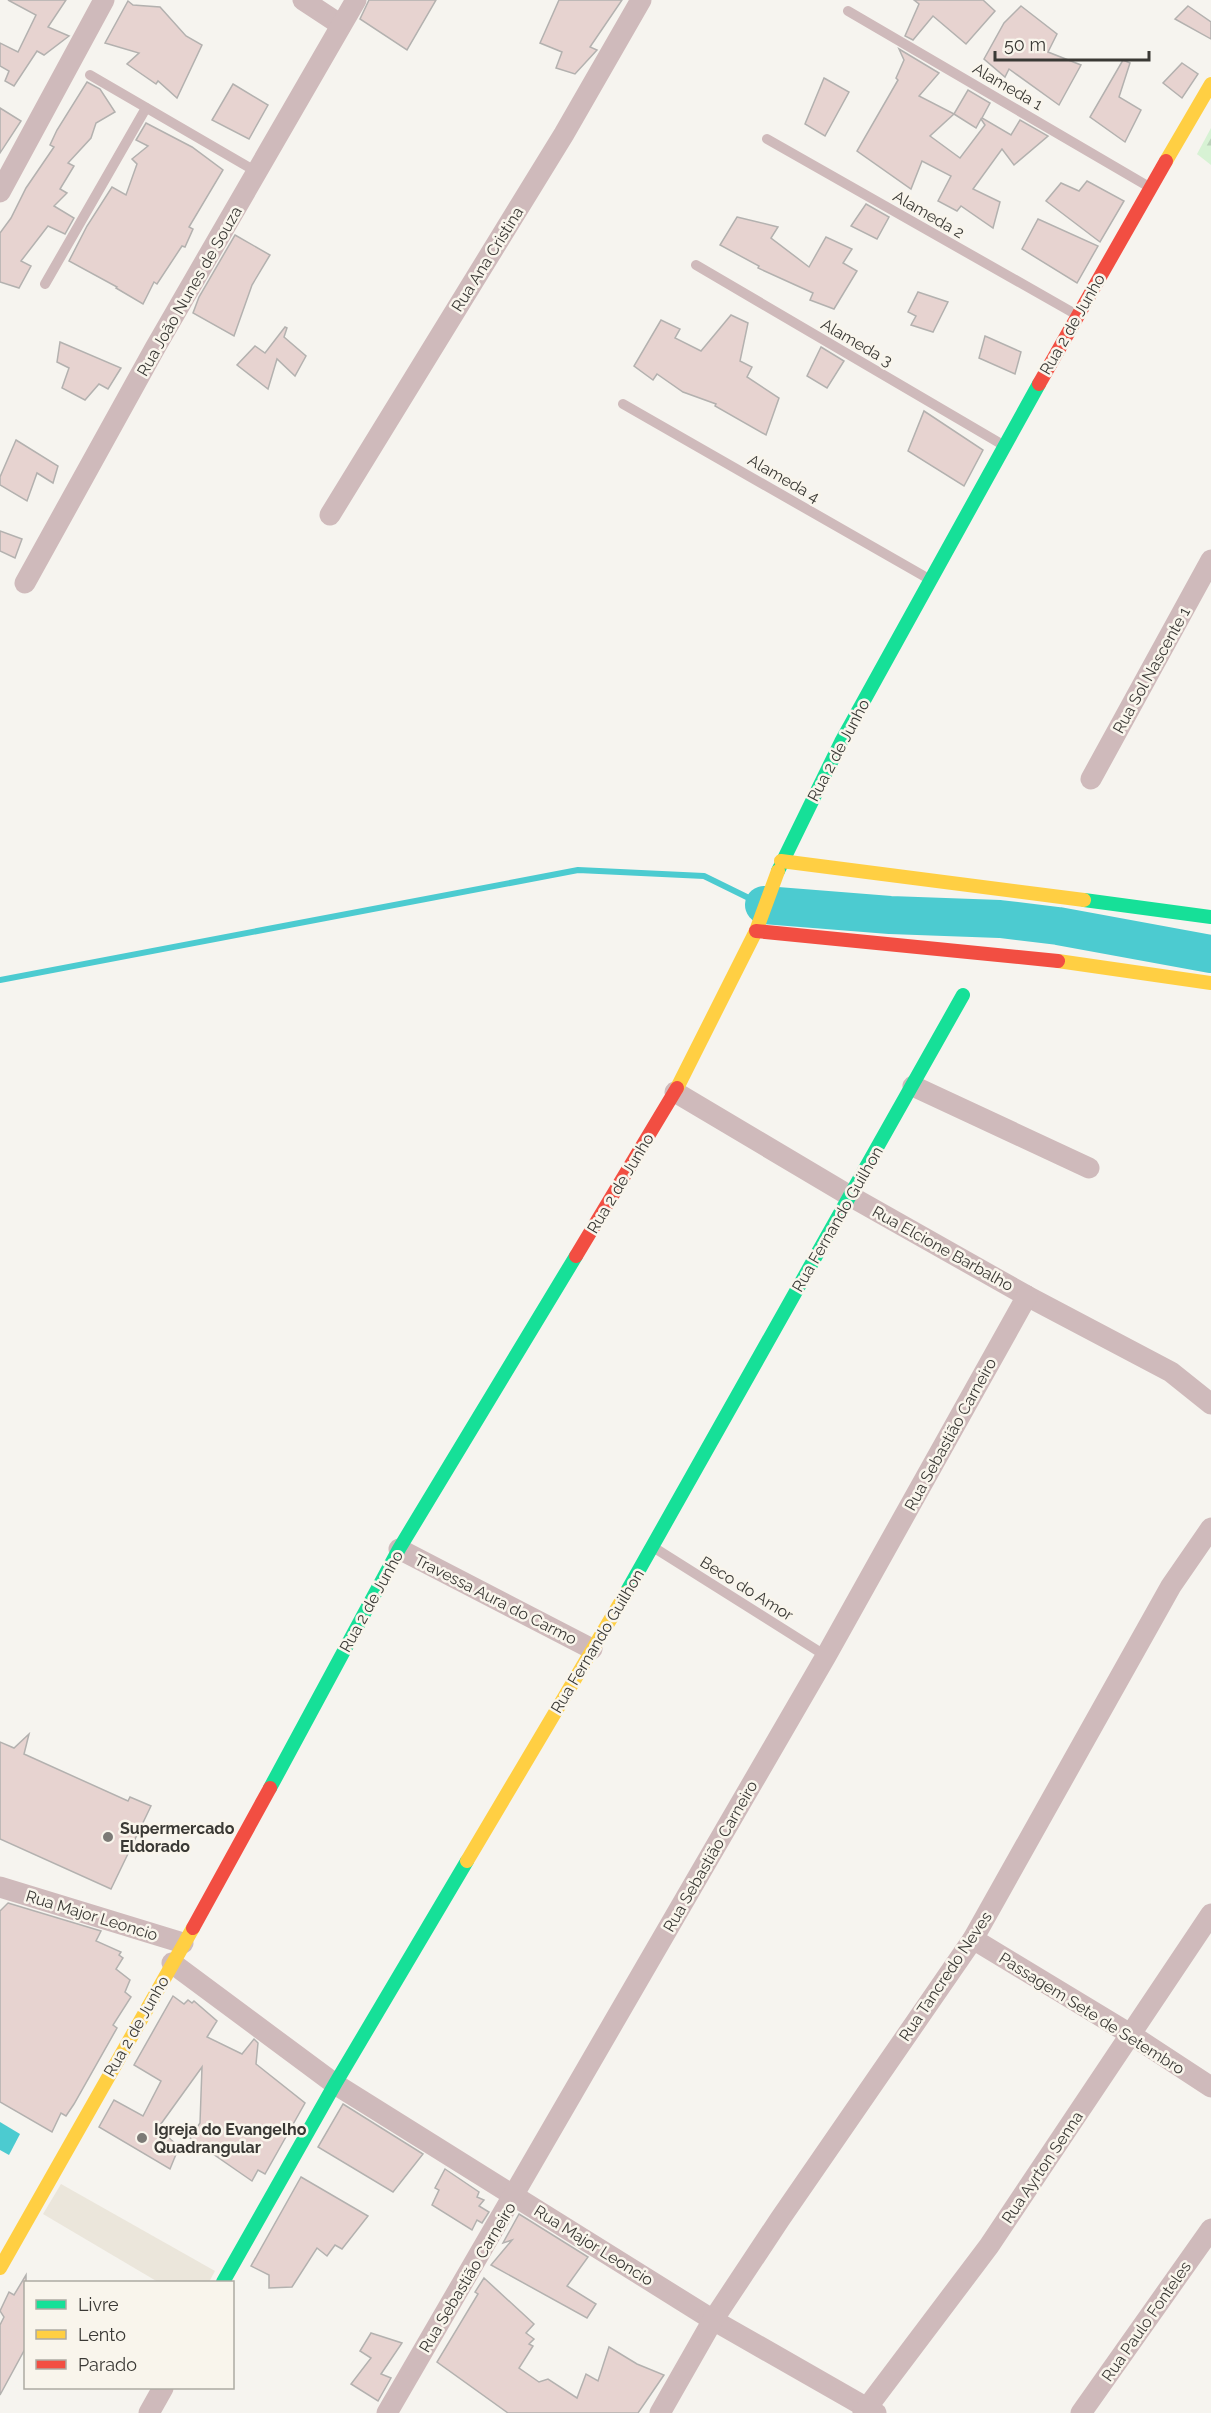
<svg xmlns="http://www.w3.org/2000/svg" width="1211" height="2413" viewBox="0 0 1211 2413" font-family="Raleway,sans-serif">
<style>
.built{fill:#ebe6db}
.forest{fill:url(#forest-firs)}
.water{fill:#4ccbd0}
.lines{fill:none;stroke-linecap:round;stroke-linejoin:round}
.stream{stroke:#4ccbd0;stroke-width:6}
.river{stroke:#4ccbd0;stroke-width:38}
.building{fill:#e7d3d0;stroke:#b3b1af;stroke-width:1.5;fill-rule:evenodd}
.lane{stroke:#cfbabb;stroke-width:10}
.street{stroke:#cfbabb;stroke-width:21}
.fast{stroke:#16e098;stroke-width:14}
.slow{stroke:#ffcf43;stroke-width:14}
.jam{stroke:#f24e42;stroke-width:14}
.poi-dot{fill:#7c7a76;stroke:#f9f5ec;stroke-width:2}
.labels{text-anchor:middle;stroke-width:5;stroke-linejoin:round;paint-order:stroke}
.street-label{font-size:16px;fill:#3a3935;stroke:#f9f5ec}
.poi-label{font-size:16px;font-weight:bold;fill:#3a3935;stroke:#f9f5ec;text-anchor:start}
</style>
<defs>
<pattern id="forest-firs" width="22" height="20" patternUnits="userSpaceOnUse" patternTransform="scale(1.5)"><rect width="22" height="20" fill="#d7f2d4"/><path d="M5 1l3.5 6h-7zM16 11l3.5 6h-7z" fill="#b9d0b7"/></pattern>
</defs>
<rect width="100%" height="100%" fill="#f6f4ef"/>
<path class="built" d="M 61,2184 L 215,2271 L 209,2282 L 158,2282 L 43,2214 Z"/>
<path class="forest" d="M 1211,128 L 1211,165 L 1197,154 Z"/>
<path class="water" d="M 0,2122 L 20,2134 L 9,2155 L 0,2150 Z"/>
<g class="lines">
<path class="stream" d="M 0,980 L 578,870 L 704,876 L 759,903"/>
<path class="river" d="M 764,905 L 890,915 L 1000,919 L 1058,926 L 1211,954"/>
</g>
<g class="building">
<path d="M 8,0 L 66,0 L 48,27 L 69,36 L 44,55 L 37,51 L 14,86 L 5,81 L 9,71 L 0,66 L 0,43 L 18,52 L 36,15 Z"/>
<path d="M 369,0 L 436,0 L 407,50 L 360,19 Z"/>
<path d="M 559,0 L 622,0 L 590,47 L 597,50 L 575,74 L 556,68 L 562,52 L 540,43 Z"/>
<path d="M 914,0 L 983,0 L 995,11 L 966,44 L 933,16 L 913,40 L 905,36 L 919,4 Z"/>
<path d="M 128,1 L 133,5 L 160,7 L 186,36 L 202,45 L 177,98 L 158,81 L 156,84 L 127,64 L 139,53 L 105,43 Z"/>
<path d="M 1021,6 L 1057,34 L 1048,52 L 1081,65 L 1059,105 L 1009,69 L 1005,77 L 984,59 L 1004,23 Z"/>
<path d="M 1188,6 L 1211,22 L 1211,39 L 1175,19 Z"/>
<path d="M 899,49 L 939,73 L 919,96 L 954,114 L 968,90 L 990,103 L 982,118 L 1011,135 L 1020,120 L 1048,136 L 1014,165 L 1002,149 L 973,189 L 1000,202 L 993,228 L 961,206 L 957,211 L 938,201 L 951,176 L 922,161 L 911,189 L 857,151 L 898,80 L 896,78 L 904,60 ZM 954,114 L 976,128 L 981,119 L 985,125 L 960,158 L 930,136 Z"/>
<path d="M 1123,60 L 1130,63 L 1119,97 L 1141,110 L 1125,142 L 1090,117 Z"/>
<path d="M 1182,63 L 1198,74 L 1182,98 L 1163,83 Z"/>
<path d="M 824,78 L 849,92 L 825,136 L 805,124 Z"/>
<path d="M 87,82 L 100,89 L 115,112 L 96,123 L 91,138 L 68,163 L 74,166 L 60,189 L 67,193 L 54,206 L 74,218 L 65,234 L 48,226 L 21,261 L 31,266 L 19,288 L 0,282 L 0,233 L 11,218 L 26,188 L 54,147 L 50,145 L 57,130 Z"/>
<path d="M 233,84 L 268,105 L 249,139 L 212,120 Z"/>
<path d="M 0,108 L 21,121 L 0,153 Z"/>
<path d="M 146,123 L 192,147 L 223,170 L 189,227 L 193,229 L 185,247 L 182,246 L 157,284 L 154,282 L 143,304 L 116,288 L 117,287 L 69,261 L 87,226 L 112,187 L 126,195 L 137,164 L 132,159 L 148,146 L 136,140 Z"/>
<path d="M 1087,181 L 1124,201 L 1100,242 L 1046,201 L 1061,183 L 1079,191 Z"/>
<path d="M 866,204 L 889,217 L 877,239 L 851,226 Z"/>
<path d="M 737,217 L 778,227 L 771,238 L 809,267 L 826,237 L 852,249 L 843,263 L 857,271 L 834,309 L 810,300 L 813,293 L 758,268 L 759,266 L 720,245 Z"/>
<path d="M 1038,219 L 1098,246 L 1077,283 L 1022,249 Z"/>
<path d="M 235,235 L 270,255 L 252,285 L 234,336 L 193,313 L 199,297 Z"/>
<path d="M 918,292 L 948,302 L 933,332 L 911,325 L 916,316 L 908,312 Z"/>
<path d="M 731,315 L 748,323 L 740,361 L 752,367 L 747,377 L 779,398 L 766,435 L 715,406 L 716,404 L 683,392 L 657,374 L 653,380 L 634,366 L 661,320 L 680,329 L 675,338 L 701,351 Z"/>
<path d="M 285,327 L 287,328 L 284,337 L 306,356 L 295,376 L 277,359 L 268,389 L 237,365 L 255,346 L 265,353 Z"/>
<path d="M 985,336 L 1021,352 L 1015,374 L 979,358 Z"/>
<path d="M 60,342 L 121,368 L 108,389 L 99,384 L 85,400 L 62,388 L 69,368 L 57,362 Z"/>
<path d="M 821,347 L 844,361 L 827,388 L 807,376 Z"/>
<path d="M 924,411 L 983,450 L 964,486 L 908,451 Z"/>
<path d="M 16,440 L 58,466 L 53,483 L 37,473 L 27,501 L 0,485 L 0,477 Z"/>
<path d="M 0,531 L 22,539 L 15,558 L 0,551 Z"/>
<path d="M 29,1734 L 24,1754 L 128,1801 L 130,1797 L 151,1806 L 111,1889 L 0,1839 L 0,1742 L 14,1748 Z"/>
<path d="M 8,1903 L 101,1931 L 96,1941 L 121,1952 L 119,1955 L 123,1958 L 116,1969 L 130,1980 L 125,1992 L 131,1997 L 113,2025 L 117,2028 L 74,2104 L 66,2116 L 61,2113 L 52,2132 L 0,2102 L 0,1911 Z"/>
<path d="M 173,1996 L 184,2004 L 188,2000 L 192,2003 L 194,2001 L 217,2021 L 207,2037 L 242,2054 L 254,2039 L 258,2043 L 256,2064 L 305,2103 L 265,2174 L 258,2170 L 252,2181 L 190,2138 L 200,2123 L 202,2067 L 158,2128 L 179,2147 L 170,2169 L 99,2127 L 114,2100 L 143,2116 L 161,2081 L 134,2065 Z"/>
<path d="M 343,2104 L 423,2154 L 393,2192 L 318,2147 Z"/>
<path d="M 445,2169 L 479,2192 L 477,2197 L 484,2200 L 479,2206 L 489,2212 L 482,2223 L 477,2220 L 472,2230 L 432,2205 L 439,2190 L 435,2188 Z"/>
<path d="M 301,2177 L 368,2216 L 342,2249 L 335,2245 L 327,2256 L 317,2248 L 292,2287 L 269,2288 L 269,2275 L 251,2266 Z"/>
<path d="M 519,2214 L 588,2257 L 567,2286 L 596,2304 L 587,2318 L 491,2265 L 512,2240 L 503,2243 Z"/>
<path d="M 26,2275 L 26,2347 L 0,2395 L 0,2325 L 4,2317 L 0,2311 L 9,2292 L 14,2295 Z"/>
<path d="M 484,2278 L 534,2324 L 526,2333 L 534,2339 L 529,2344 L 533,2346 L 519,2368 L 539,2382 L 548,2379 L 577,2398 L 586,2374 L 598,2381 L 609,2347 L 637,2364 L 664,2375 L 638,2413 L 508,2413 L 437,2362 L 478,2294 L 475,2292 Z"/>
<path d="M 371,2333 L 402,2343 L 381,2374 L 391,2378 L 378,2401 L 351,2384 L 371,2358 L 360,2351 Z"/>
</g>
<g class="lines">
<g class="lane">
<path d="M 848,11 L 1151,188"/>
<path d="M 90,75 L 257,172"/>
<path d="M 767,139 L 1077,315"/>
<path d="M 696,265 L 1003,445"/>
<path d="M 45,284 L 146,108"/>
<path d="M 623,404 L 929,579"/>
<path d="M 653,1547 L 826,1656"/>
</g>
<g class="street">
<path d="M 303,0 L 341,25"/>
<path d="M 0,192 L 104,0"/>
<path d="M 330,515 L 564,134 L 641,0"/>
<path d="M 25,583 L 155,348 L 356,0"/>
<path d="M 1091,779 L 1211,560"/>
<path d="M 913,1086 L 1089,1168"/>
<path d="M 675,1092 L 850,1196 L 1027,1296 L 1171,1372 L 1211,1404"/>
<path d="M 399,1549 L 592,1649"/>
<path d="M 0,1887 L 183,1943"/>
<path d="M 973,1939 L 1130,2034 L 1211,2087"/>
<path d="M 172,1963 L 335,2084 L 713,2320 L 876,2413"/>
<path d="M 149,2413 L 163,2388"/>
<path d="M 387,2413 L 826,1656 L 1027,1296"/>
<path d="M 660,2413 L 713,2320 L 780,2219 L 973,1939 L 1171,1586 L 1211,1528"/>
<path d="M 863,2413 L 989,2246 L 1211,1914"/>
<path d="M 1081,2413 L 1211,2229"/>
</g>
<g class="fast">
<path d="M 778,871 L 841,742 L 1039,384"/>
<path d="M 1084,900 L 1211,917"/>
<path d="M 626,1593 L 963,995"/>
<path d="M 270,1788 L 399,1549 L 576,1256"/>
<path d="M 223,2282 L 335,2084 L 467,1861"/>
</g>
<g class="slow">
<path d="M 1166,161 L 1211,84"/>
<path d="M 781,861 L 1084,900"/>
<path d="M 1058,961 L 1211,983"/>
<path d="M 677,1088 L 756,931 L 778,871"/>
<path d="M 467,1861 L 626,1593"/>
<path d="M 0,2268 L 193,1928"/>
</g>
<g class="jam">
<path d="M 1039,384 L 1166,161"/>
<path d="M 756,931 L 1058,961"/>
<path d="M 576,1256 L 677,1088"/>
<path d="M 193,1928 L 270,1788"/>
</g>
</g>
<g class="poi-dot">
<circle cx="108" cy="1837" r="6"/>
<circle cx="142" cy="2138" r="6"/>
</g>
<g class="labels">
<g class="street-label">
<text transform="translate(1008 86) rotate(30)" y="6">Alameda 1</text>
<text transform="translate(929 214) rotate(30)" y="6">Alameda 2</text>
<text transform="translate(487 259) rotate(-58)" y="6">Rua Ana Cristina</text>
<text transform="translate(189 291) rotate(-60)" y="6">Rua João Nunes de Souza</text>
<text transform="translate(1072 324) rotate(-60)" y="6">Rua 2 de Junho</text>
<text transform="translate(857 342) rotate(30)" y="6">Alameda 3</text>
<text transform="translate(784 478) rotate(30)" y="6">Alameda 4</text>
<text transform="translate(1151 670) rotate(-61)" y="6">Rua Sol Nascente 1</text>
<text transform="translate(838 750) rotate(-62)" y="6">Rua 2 de Junho</text>
<text transform="translate(620 1183) rotate(-59)" y="6">Rua 2 de Junho</text>
<text transform="translate(837 1219) rotate(-60)" y="6">Rua Fernando Guilhon</text>
<text transform="translate(943 1248) rotate(29)" y="6">Rua Elcione Barbalho</text>
<text transform="translate(950 1434) rotate(-61)" y="6">Rua Sebastião Carneiro</text>
<text transform="translate(747 1588) rotate(32)" y="6">Beco do Amor</text>
<text transform="translate(496 1599) rotate(27)" y="6">Travessa Aura do Carmo</text>
<text transform="translate(371 1601) rotate(-61)" y="6">Rua 2 de Junho</text>
<text transform="translate(597 1641) rotate(-59)" y="6">Rua Fernando Guilhon</text>
<text transform="translate(710 1856) rotate(-60)" y="6">Rua Sebastião Carneiro</text>
<text transform="translate(92 1915) rotate(17)" y="6">Rua Major Leoncio</text>
<text transform="translate(945 1976) rotate(-56)" y="6">Rua Tancredo Neves</text>
<text transform="translate(1092 2013) rotate(32)" y="6">Passagem Sete de Setembro</text>
<text transform="translate(136 2026) rotate(-60)" y="6">Rua 2 de Junho</text>
<text transform="translate(1042 2167) rotate(-56)" y="6">Rua Ayrton Senna</text>
<text transform="translate(594 2245) rotate(32)" y="6">Rua Major Leoncio</text>
<text transform="translate(467 2277) rotate(-59)" y="6">Rua Sebastião Carneiro</text>
<text transform="translate(1146 2321) rotate(-55)" y="6">Rua Paulo Fonteles</text>
</g>
<g class="poi-label">
<text x="120" y="1834">Supermercado<tspan x="120" dy="18">Eldorado</tspan></text>
<text x="154" y="2135">Igreja do Evangelho<tspan x="154" dy="18">Quadrangular</tspan></text>
</g>
</g>
<rect x="24" y="2281" width="210" height="108" fill="#f9f5ec" stroke="#adaaa3" stroke-width="1.5"/>
<rect x="36" y="2300" width="30" height="9" fill="#16e098" stroke="#adaaa3" stroke-width="1.5"/>
<text x="78" y="2311" font-size="18" fill="#3a3935">Livre</text>
<rect x="36" y="2330" width="30" height="9" fill="#ffcf43" stroke="#adaaa3" stroke-width="1.5"/>
<text x="78" y="2341" font-size="18" fill="#3a3935">Lento</text>
<rect x="36" y="2360" width="30" height="9" fill="#f24e42" stroke="#adaaa3" stroke-width="1.5"/>
<text x="78" y="2371" font-size="18" fill="#3a3935">Parado</text>
<path d="M995 51v9h154v-9" fill="none" stroke="#3a3935" stroke-width="3"/>
<text x="1004" y="51" font-size="18" fill="#3a3935" stroke="#f9f5ec" stroke-width="4.5" paint-order="stroke">50 m</text>
</svg>
